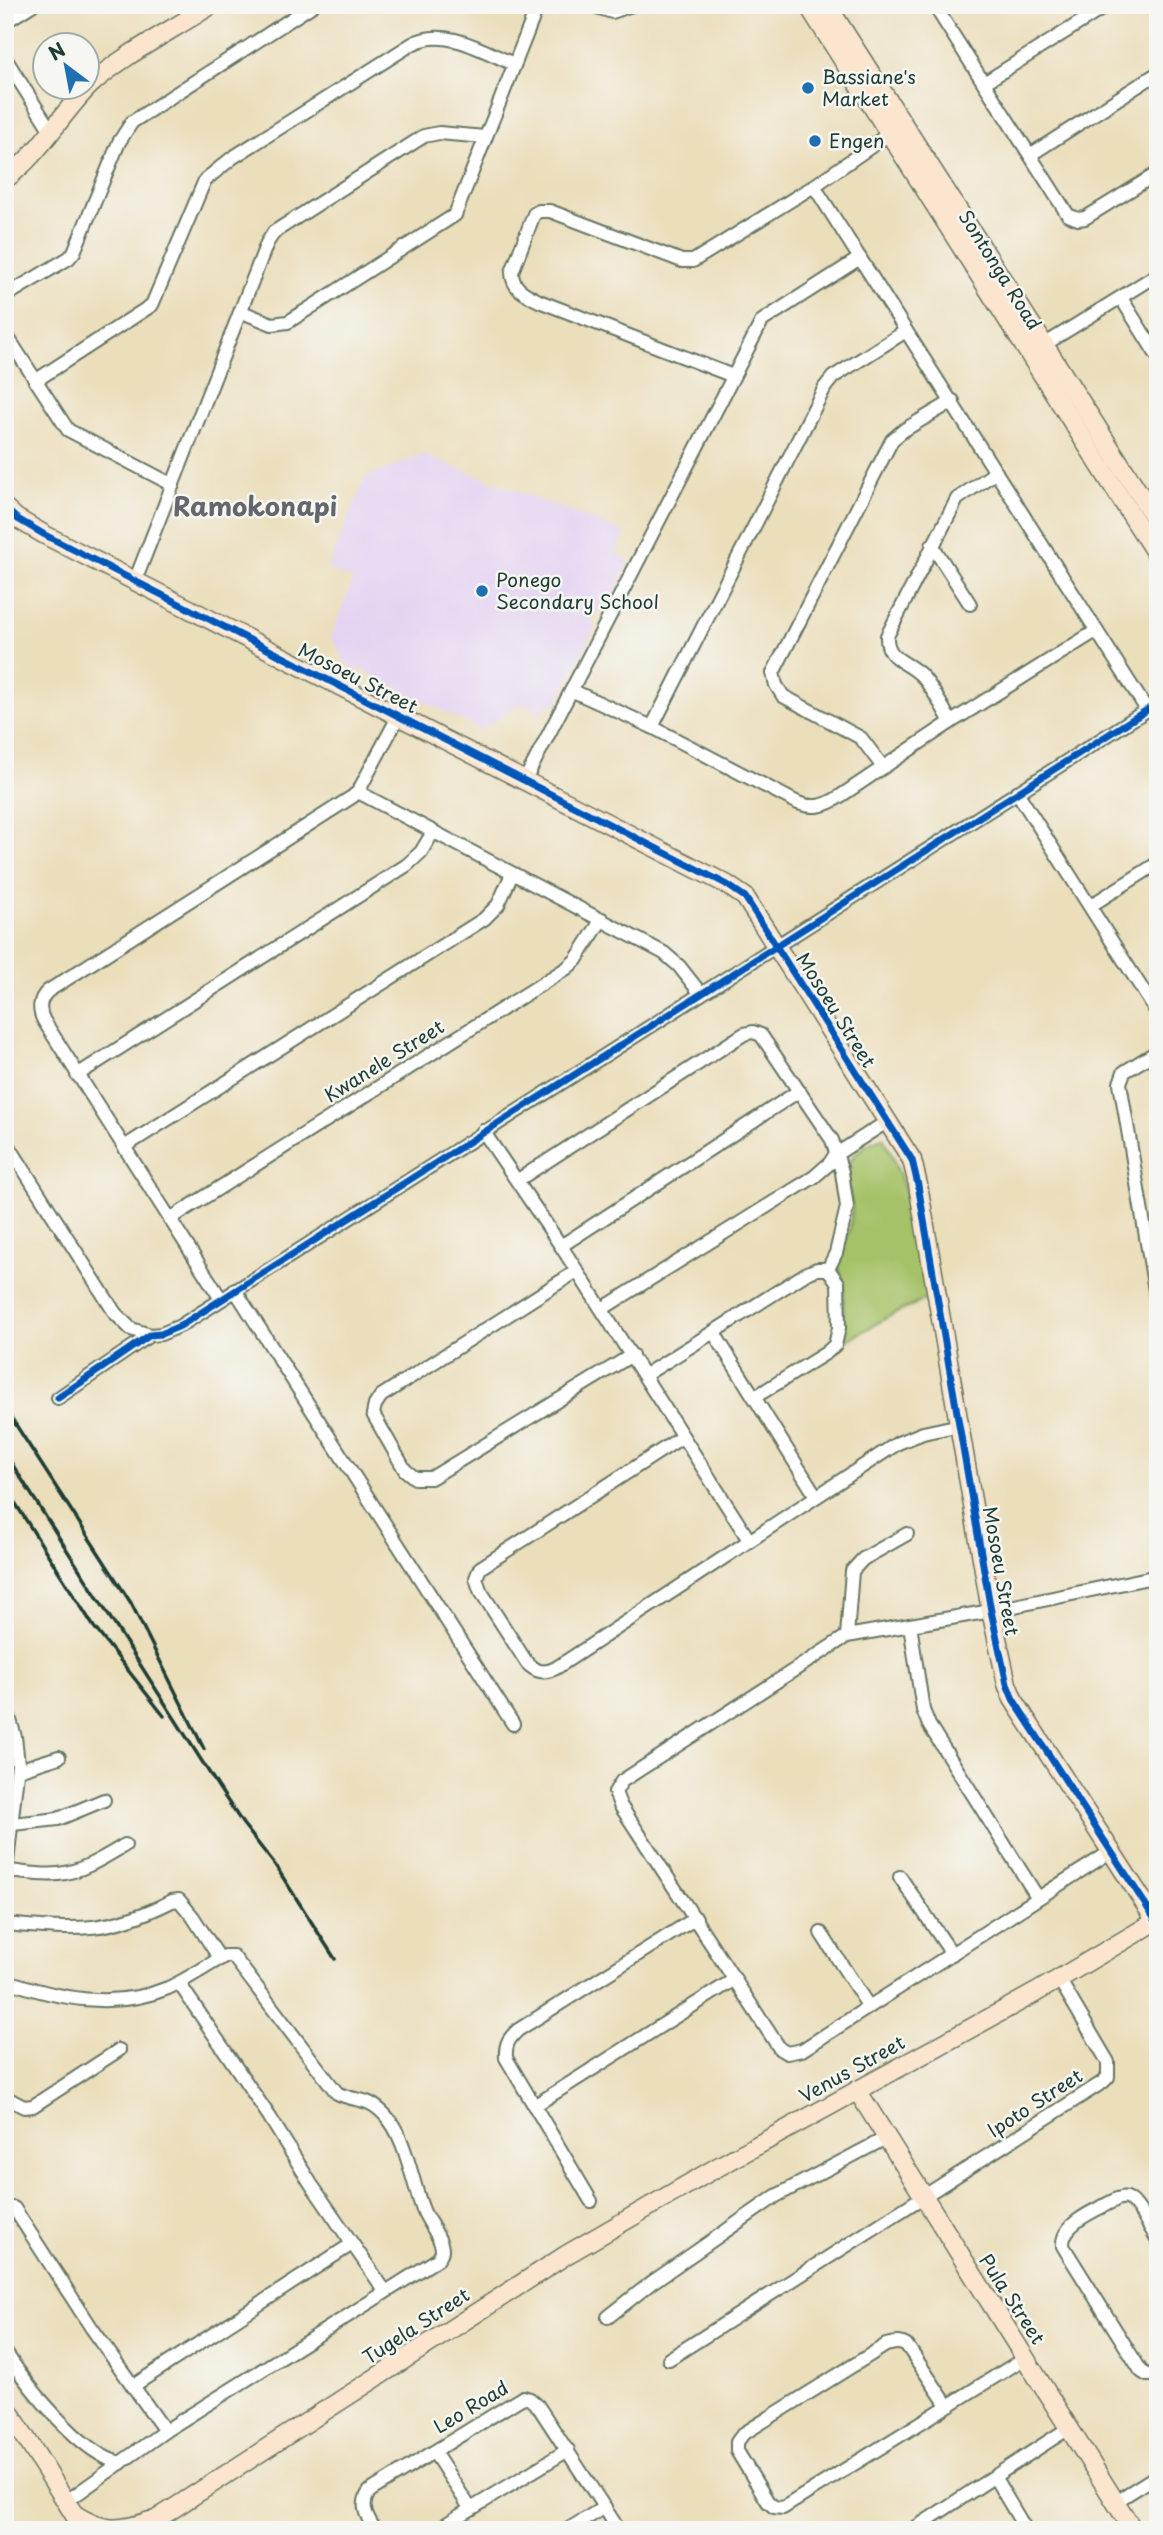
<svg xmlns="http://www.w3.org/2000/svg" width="1163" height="2535" viewBox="0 0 1163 2535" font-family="'Playpen Sans',sans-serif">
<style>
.built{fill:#e4d3f2}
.green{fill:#a6c268;stroke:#62804e;stroke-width:2}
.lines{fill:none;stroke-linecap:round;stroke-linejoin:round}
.street-casing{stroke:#667563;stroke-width:16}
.secondary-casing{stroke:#667563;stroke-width:21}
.street{stroke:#fff;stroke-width:12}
.secondary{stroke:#fce5cf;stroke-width:18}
.rail{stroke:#1f3d34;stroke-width:3.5}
.cycleway-casing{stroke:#f6f6f2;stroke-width:11}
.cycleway{stroke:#0057b8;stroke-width:7}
.poi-dot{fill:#1f6fb2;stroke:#f6f6f2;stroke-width:2.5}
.labels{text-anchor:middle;stroke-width:5;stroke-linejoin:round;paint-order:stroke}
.poi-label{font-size:19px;fill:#1f3d34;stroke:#f6f6f2;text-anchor:start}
.street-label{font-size:19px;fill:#1f3d34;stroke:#f6f6f2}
.district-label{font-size:26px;font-weight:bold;fill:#65656c;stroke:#f6f6f2}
</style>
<rect width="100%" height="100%" fill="#f6f6f2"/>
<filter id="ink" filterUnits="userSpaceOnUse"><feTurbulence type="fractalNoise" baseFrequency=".0143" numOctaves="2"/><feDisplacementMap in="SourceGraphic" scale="14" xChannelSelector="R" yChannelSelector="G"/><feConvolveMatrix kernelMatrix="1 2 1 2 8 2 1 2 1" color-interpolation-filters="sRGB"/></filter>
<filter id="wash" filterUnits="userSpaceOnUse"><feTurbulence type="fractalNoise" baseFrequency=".00686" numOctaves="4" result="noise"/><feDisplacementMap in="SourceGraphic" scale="28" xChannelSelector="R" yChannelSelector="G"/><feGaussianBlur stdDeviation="1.57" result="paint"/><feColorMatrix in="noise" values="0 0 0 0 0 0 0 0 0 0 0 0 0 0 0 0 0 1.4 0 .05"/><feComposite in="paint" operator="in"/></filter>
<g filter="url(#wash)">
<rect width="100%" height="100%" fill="#ebdebb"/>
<path class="built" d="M 424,455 L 626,533 L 615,553 L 630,561 L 609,603 L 600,606 L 592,622 L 594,629 L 555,707 L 548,703 L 541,713 L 522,703 L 481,730 L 358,668 L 356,670 L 348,666 L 349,663 L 344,660 L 331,637 L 353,580 L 327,569 L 366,477 Z"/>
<path class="green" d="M 883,1137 C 910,1189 919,1241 929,1298 L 890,1316 L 846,1341 L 843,1340 L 844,1283 L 837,1263 L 850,1229 L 852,1208 L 846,1170 L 854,1155 L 864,1146 Z"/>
</g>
<g filter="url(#ink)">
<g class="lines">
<g class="street-casing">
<g id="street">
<path d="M 590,5 L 612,12 L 632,5"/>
<path d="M 934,5 L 1068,215 L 1078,219 L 1085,218 L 1158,173"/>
<path d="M 5,22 L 32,5"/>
<path d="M 5,58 L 51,131"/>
<path d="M 984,83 L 1108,5"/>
<path d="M 1030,155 L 1158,73"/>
<path d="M 814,186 L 1147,710"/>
<path d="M 5,296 L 69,258 L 74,252 L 119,142 L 132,122 L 313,5"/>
<path d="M 1121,298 L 1158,357"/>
<path d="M 242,312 L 272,324 L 288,322 L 455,215 L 538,5"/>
<path d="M 5,333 L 68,430 L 173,485"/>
<path d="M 1039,348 L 1158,274"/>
<path d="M 733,376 L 539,301 C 526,294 512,289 512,272 L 534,214 L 539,211 L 550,211 L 682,261 L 693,261 L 814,186 L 896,129"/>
<path d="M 35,381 L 152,305 L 205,180 L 232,158 L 412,44 C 445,26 482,51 514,64"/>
<path d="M 932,545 L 970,604"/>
<path d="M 135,581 L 267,243 L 274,232 L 424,136 L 439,133 L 485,137"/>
<path d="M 573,691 L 652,727 L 798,803 C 814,809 825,806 839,797 L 951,722 L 1096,631"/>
<path d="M 951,722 C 942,707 933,688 921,675 C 907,661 886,660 887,636 L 957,499 L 996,472"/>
<path d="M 652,727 L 825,387 L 833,377 L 906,331"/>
<path d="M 883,767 L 861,738 L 783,696 L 776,685 L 773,673 L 892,440 L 904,430 L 953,401"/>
<path d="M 525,780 L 762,321 L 860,258"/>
<path d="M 358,792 L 664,953 L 679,966 L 701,994"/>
<path d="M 1017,792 L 1158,1014"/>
<path d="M 1090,906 L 1158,863"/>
<path d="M 1158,1051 L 1124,1072 L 1120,1083 L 1158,1308"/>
<path d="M 77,1075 L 407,865 L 421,852 L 433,832"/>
<path d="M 483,1131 L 561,1246 L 749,1540"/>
<path d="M 5,1140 L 115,1313 L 131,1329 L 150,1335"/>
<path d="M 124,1147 L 484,919 L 498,905 L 512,874"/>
<path d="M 518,1180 L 744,1034 L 753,1032 L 761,1035 L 832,1140 L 842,1172 L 847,1207 L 836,1253 L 828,1269 L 838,1283 L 839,1328 L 835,1345 L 826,1353 L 755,1397"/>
<path d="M 170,1219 L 567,968 L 576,960 L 602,919"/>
<path d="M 561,1246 L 799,1091"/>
<path d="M 577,1271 L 381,1396 L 375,1405 L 373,1414 L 405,1470 L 415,1478 L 431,1478 L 632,1355"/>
<path d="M 235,1290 L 513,1724"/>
<path d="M 221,1299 L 44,1021 C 38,1010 39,999 48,991 L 352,797 L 358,792 L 398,717"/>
<path d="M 602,1309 L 814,1177 L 830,1163 L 835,1155 L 888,1121"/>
<path d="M 714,1333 L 816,1496"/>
<path d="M 645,1375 L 807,1273 L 817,1269 L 828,1269"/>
<path d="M 58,1398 L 150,1335 L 161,1334 L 180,1326 L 1158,703"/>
<path d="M 682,1437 L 480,1568 L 476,1578 L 480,1590 L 527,1663 C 536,1672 544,1674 556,1668 L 898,1443 L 923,1433 L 960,1425"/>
<path d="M 910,1625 L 923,1710 L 929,1725 L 1038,1898"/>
<path d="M 847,1636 L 852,1571 L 863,1559 L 907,1534"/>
<path d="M 5,1703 L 15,1737 L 18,1764 L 5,1880"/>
<path d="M 18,1770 L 59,1757"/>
<path d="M 13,1824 L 58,1819 L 104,1800"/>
<path d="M 1110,1852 L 802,2050 L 787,2053 L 780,2049 L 620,1805 L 615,1792 L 622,1781 L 847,1636 L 991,1611 L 1158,1576"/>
<path d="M 7,1871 C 23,1872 41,1876 58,1874 C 82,1872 105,1857 125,1845"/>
<path d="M 900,1877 L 952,1954"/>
<path d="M 5,1924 C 76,1930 107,1934 172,1901 L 179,1900 L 193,1917 L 220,1959"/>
<path d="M 821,1933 L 869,2007"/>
<path d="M 5,1980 C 58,1999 115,2010 168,1988 C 188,1979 206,1966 225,1956 L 233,1956 L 337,2093 C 357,2103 366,2095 385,2115 C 406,2136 412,2183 423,2210 C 428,2222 437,2232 441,2244 C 443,2250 442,2253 438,2259 L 165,2431 L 67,2501"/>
<path d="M 179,1983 L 269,2116 L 311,2184 L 385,2291"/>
<path d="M 5,2097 L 24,2107 L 33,2106 L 119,2050"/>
<path d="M 534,2106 L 735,1979"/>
<path d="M 591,2201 L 506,2058 C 505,2045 508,2039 518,2030 L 696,1918"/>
<path d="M 14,2208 L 91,2327 L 165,2431"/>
<path d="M 1158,2240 C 1151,2230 1138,2204 1129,2199 C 1125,2196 1122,2198 1117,2199 C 1099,2209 1061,2222 1063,2246 L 1141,2371 L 1147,2375 L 1158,2375"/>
<path d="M 608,2317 L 651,2283 L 776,2196 L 886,2138"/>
<path d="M 5,2352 C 28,2386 81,2455 121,2463"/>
<path d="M 669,2359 L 1103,2082 L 1108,2077 L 1108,2062 L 1059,1979"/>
<path d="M 133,2386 L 352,2244"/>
<path d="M 947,2405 L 908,2347 C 900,2341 895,2343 886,2345 L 743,2434 L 737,2442 L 737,2451 L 768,2502 L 774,2507 L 783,2508 L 1025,2358"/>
<path d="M 434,2452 L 470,2508"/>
<path d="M 995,2478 L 1026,2530"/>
<path d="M 1115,2502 L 1158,2475"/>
<path d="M 438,2529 L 568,2450"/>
<path d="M 375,2530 C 367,2517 359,2505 370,2491 L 523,2397 L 530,2399 L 538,2406 L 619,2530"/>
<path d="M 567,2530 L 605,2507"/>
<path d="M 912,2530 L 1069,2428"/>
</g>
</g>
<g class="secondary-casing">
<g id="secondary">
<path d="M 808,5 L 1158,557"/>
<path d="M 827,5 L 1158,523"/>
<path d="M 5,179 C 40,154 59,116 89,86 C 119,57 174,29 211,5"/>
<path d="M 5,508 L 16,518 L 45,535 L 726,884 L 745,897 L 912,1160 L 918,1185 L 991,1611 L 1007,1684 L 1013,1699 L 1156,1921"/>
<path d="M 857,2090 L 1133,2530"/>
<path d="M 5,2405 L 84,2530"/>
<path d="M 74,2514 C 102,2532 119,2532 150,2521"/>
<path d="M 140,2530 L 566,2255 L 716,2168 L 1035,1993 L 1158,1920"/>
</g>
</g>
<use href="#street" class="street"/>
<use href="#secondary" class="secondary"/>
<g class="rail">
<path d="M 5,1408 L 131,1603 L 204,1749"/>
<path d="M 5,1453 L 219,1788 L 243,1824 L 275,1865 L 335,1959"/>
<path d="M 5,1487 L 94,1627 L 164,1716"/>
</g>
<g class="cycleway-casing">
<g id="cycleway">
<path d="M 5,508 L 16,518 L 45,535 L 726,884 L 745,897 L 912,1160 L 918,1185 L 991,1611 L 1007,1684 L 1013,1699 L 1156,1921"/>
<path d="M 58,1398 L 150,1335 L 161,1334 L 180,1326 L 1158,703"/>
</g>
</g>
<use href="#cycleway" class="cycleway"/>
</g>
</g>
<g class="poi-dot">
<circle cx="808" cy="88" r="7"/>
<circle cx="815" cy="141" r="7"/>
<circle cx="482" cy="591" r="7"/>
</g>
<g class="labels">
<g class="poi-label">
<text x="822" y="84">Bassiane's<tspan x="822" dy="22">Market</tspan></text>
<text x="829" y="148">Engen</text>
<text x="496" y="587">Ponego<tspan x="496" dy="22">Secondary School</tspan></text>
</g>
<g class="street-label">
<text transform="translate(1000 270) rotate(58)" y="7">Sontonga Road</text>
<text transform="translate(358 678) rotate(27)" y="7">Mosoeu Street</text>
<text transform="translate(836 1010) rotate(58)" y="7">Mosoeu Street</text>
<text transform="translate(384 1061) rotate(-32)" y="7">Kwanele Street</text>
<text transform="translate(1001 1571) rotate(80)" y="7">Mosoeu Street</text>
<text transform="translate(852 2069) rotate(-29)" y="7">Venus Street</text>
<text transform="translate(1035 2103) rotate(-33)" y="7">Ipoto Street</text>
<text transform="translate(1012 2299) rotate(57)" y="7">Pula Street</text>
<text transform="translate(416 2326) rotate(-33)" y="7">Tugela Street</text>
<text transform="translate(471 2407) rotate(-31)" y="7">Leo Road</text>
</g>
<g class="district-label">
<text x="255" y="516">Ramokonapi</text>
</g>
</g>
<rect width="1163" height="2535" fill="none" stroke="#f6f6f2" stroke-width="28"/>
<g transform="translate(66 66) rotate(328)"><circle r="33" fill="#f6f6f2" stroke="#a0aca6" stroke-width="2"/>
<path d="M0-5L12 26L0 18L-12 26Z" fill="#1f6fb2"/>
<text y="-10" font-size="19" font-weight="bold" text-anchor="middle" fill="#1f3d34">N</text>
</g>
</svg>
